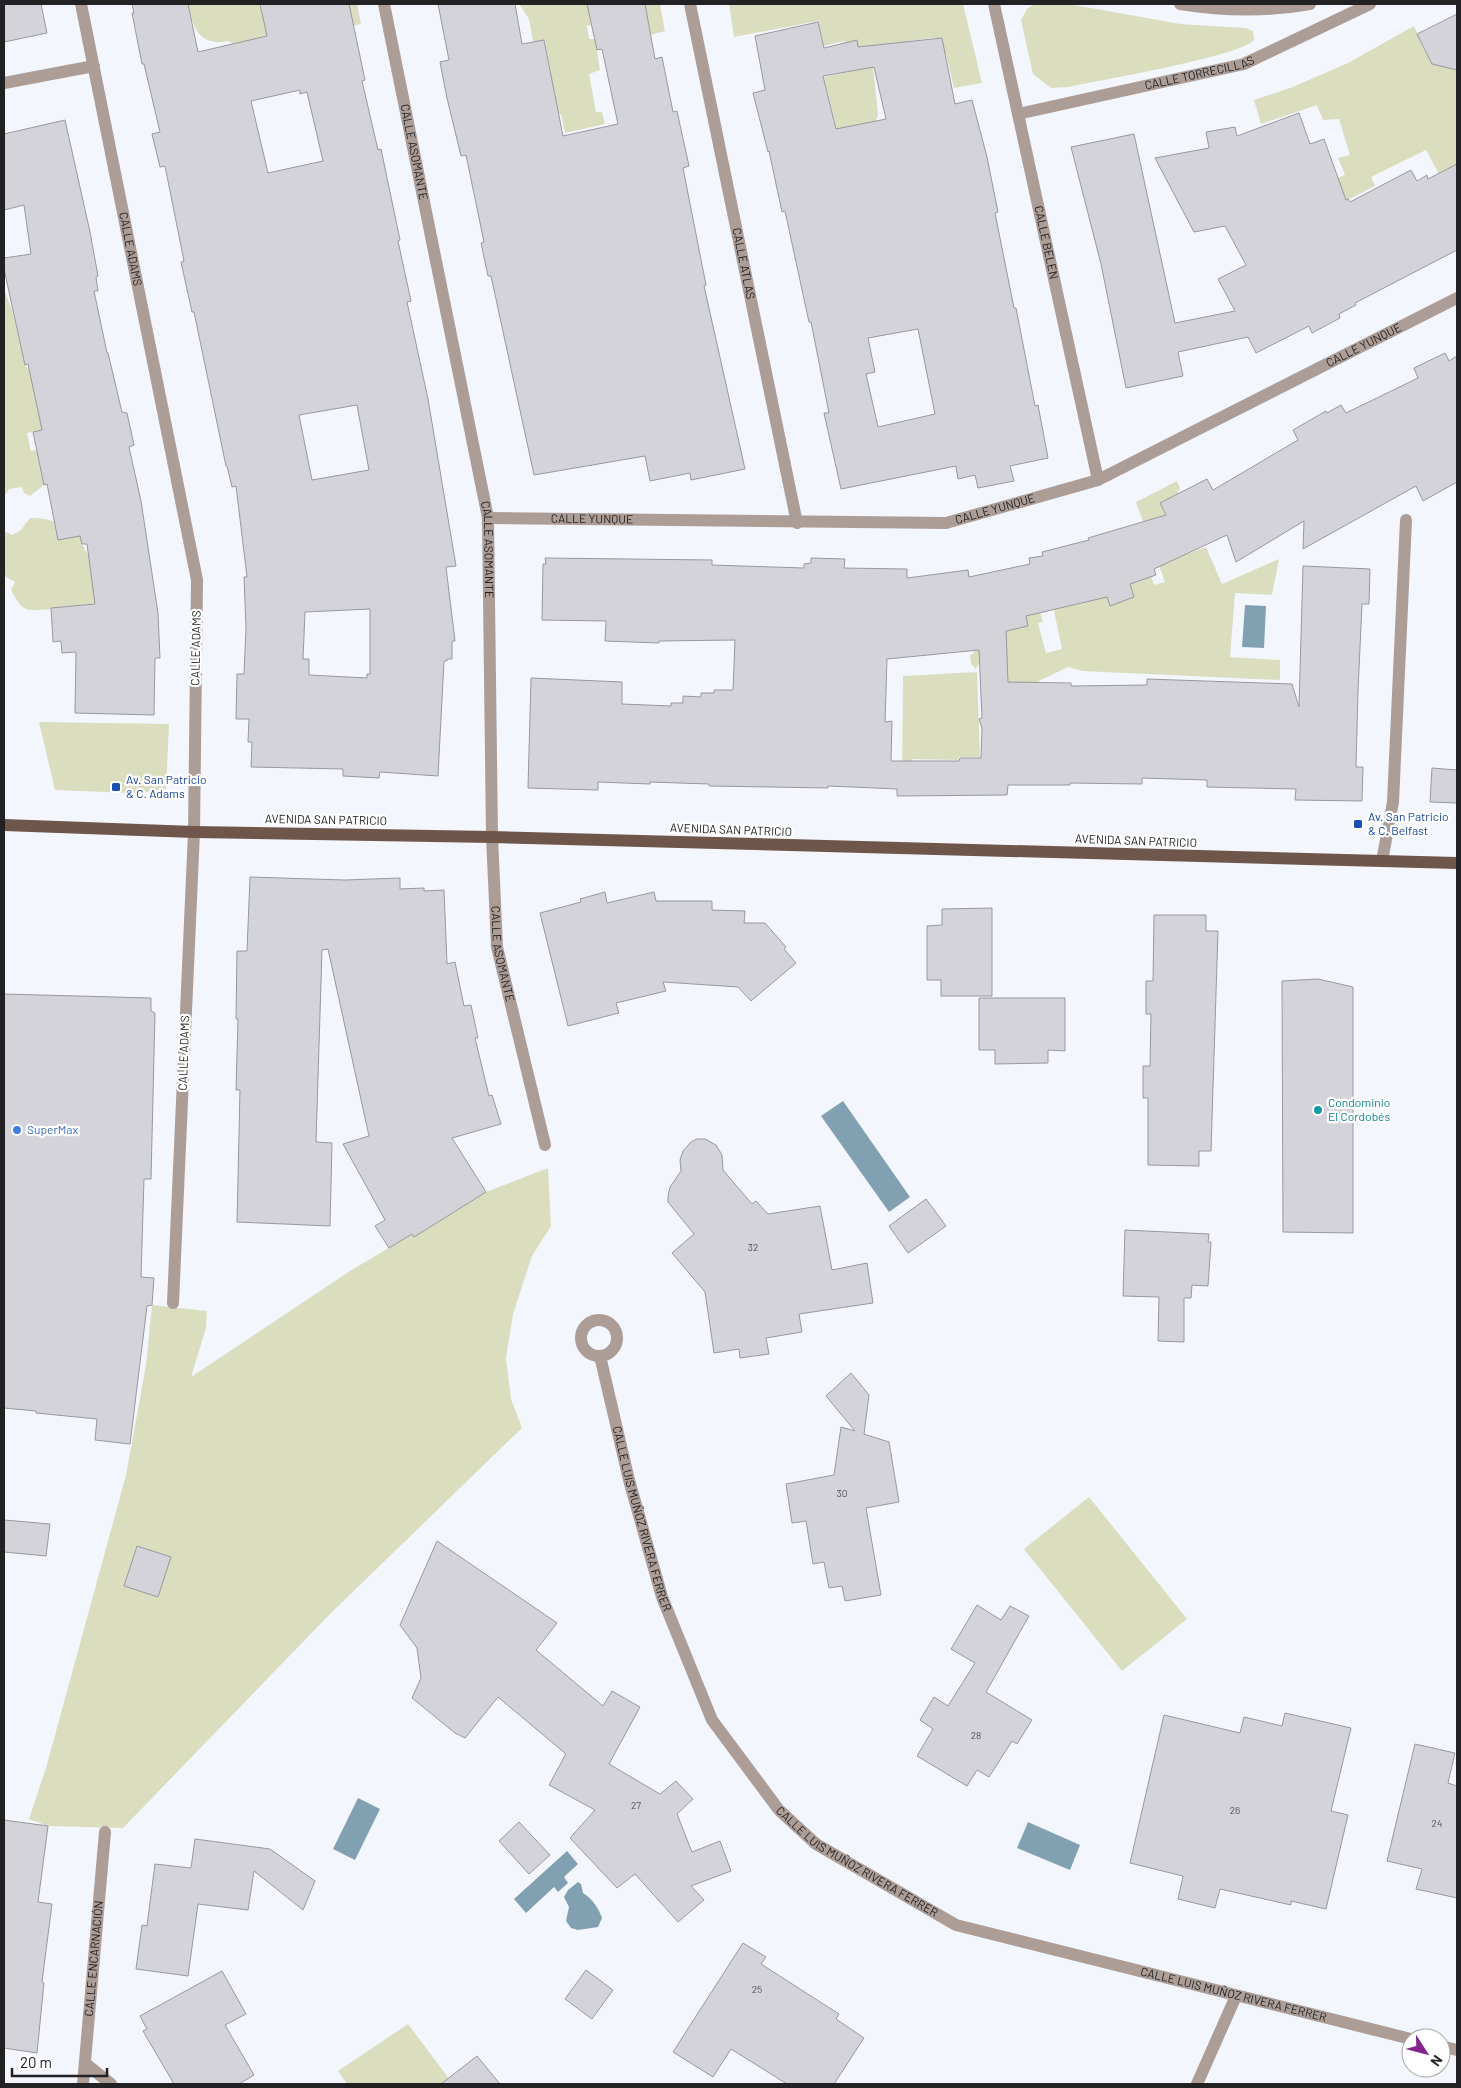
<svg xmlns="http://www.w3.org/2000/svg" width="1461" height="2088" viewBox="0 0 1461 2088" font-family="Barlow,sans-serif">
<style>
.green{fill:#dadebe}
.water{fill:#81a1b2}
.building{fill:#d5d3da;stroke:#9a979e;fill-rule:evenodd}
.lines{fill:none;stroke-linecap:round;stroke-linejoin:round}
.minor{stroke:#ac9e97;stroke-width:12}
.primary{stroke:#6e564a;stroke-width:12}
.transit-dot{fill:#1a4fb4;stroke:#fff;stroke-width:2}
.culture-dot{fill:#0f9aa8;stroke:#fff;stroke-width:2}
.shop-dot{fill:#3f7fe0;stroke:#fff;stroke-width:2}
.labels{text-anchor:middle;stroke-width:4.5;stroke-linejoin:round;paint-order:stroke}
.number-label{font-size:10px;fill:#4f4e52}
.street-label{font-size:12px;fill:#222225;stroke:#fff}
.transit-label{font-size:12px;fill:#164399;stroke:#fff;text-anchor:start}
.culture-label{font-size:12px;fill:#0d838f;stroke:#fff;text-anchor:start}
.shop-label{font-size:12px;fill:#366cbe;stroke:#fff;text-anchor:start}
</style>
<rect width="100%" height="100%" fill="#f4f6fe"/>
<g class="green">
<path d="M 188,4 L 260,4 L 263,17 C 280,9 298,4 317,4 L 319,11 L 339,7 L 339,4 L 357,4 L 361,24 L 239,49 L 229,41 C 199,47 193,28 188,4 Z"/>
<path d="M 519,4 L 587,4 L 591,25 L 587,26 L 589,39 L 595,39 L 600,70 L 589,74 L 596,112 L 602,112 L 605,124 L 565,133 L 561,114 L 558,114 L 545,40 L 533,42 L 529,19 Z"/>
<path d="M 645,4 L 660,4 L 665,31 L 650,35 Z"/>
<path d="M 729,4 L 963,4 L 982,83 L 954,88 L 946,54 L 943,51 L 940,40 C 935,37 931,38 925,39 C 898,41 893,50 873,66 L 878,115 L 872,129 L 837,136 L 834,126 L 835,122 L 824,77 L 853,71 L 848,49 L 843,41 L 824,46 L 818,21 L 734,37 Z"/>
<path d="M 1034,4 L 1069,4 L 1180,24 L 1246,28 L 1253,31 L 1254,40 C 1242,56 1096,81 1068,87 L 1051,88 L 1033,74 L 1021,20 L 1027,9 Z"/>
<path d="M 1414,26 C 1428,55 1424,63 1457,70 L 1457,164 L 1439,174 L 1426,150 L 1371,177 L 1375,186 L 1318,215 L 1322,183 L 1345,175 L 1338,158 L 1350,155 L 1339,119 L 1323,120 L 1317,105 L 1261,124 L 1254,100 L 1290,88 L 1348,63 Z"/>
<path d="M 4,289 L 13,313 L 25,365 L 29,370 L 58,427 L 27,433 L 31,451 L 37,450 L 44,485 L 30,496 L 24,493 L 22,487 L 9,489 L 4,497 Z"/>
<path d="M 1177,481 L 1180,489 L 1177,491 L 1179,494 L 1160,503 L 1185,555 L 1206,547 L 1222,584 L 1279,559 L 1272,595 L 1235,593 L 1230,657 L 1280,660 L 1280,680 L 1082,671 L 1068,667 L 1039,681 L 1039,710 L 1009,695 L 1007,661 L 980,662 L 976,669 L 971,664 L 970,656 L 1018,611 L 1040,611 L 1043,622 L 1038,623 L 1046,653 L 1062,649 L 1053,606 L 1149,570 L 1154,585 L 1165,582 L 1136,502 Z"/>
<path d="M 30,518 C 51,517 63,525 80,536 L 82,544 L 88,555 L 96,603 C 85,605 32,613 26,609 C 19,606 15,597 11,590 L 15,582 L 6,577 L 4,573 L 4,531 L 12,535 L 21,530 Z"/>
<path d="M 977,672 L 980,757 L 959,757 L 958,760 L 912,759 L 910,786 L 902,786 L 903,676 Z"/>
<path d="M 39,722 L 169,724 L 166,790 L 131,793 L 55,790 Z"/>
<path d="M 548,1168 L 551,1226 L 532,1256 L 513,1314 L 506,1358 L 511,1399 L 522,1428 L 332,1612 L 123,1828 L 48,1826 L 29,1819 L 46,1768 L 126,1475 L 146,1365 L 152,1305 L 207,1311 L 206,1328 L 191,1377 L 350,1271 L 412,1234 L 414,1237 L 486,1192 Z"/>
<path d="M 1089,1497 L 1187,1619 L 1122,1671 L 1024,1549 Z"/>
<path d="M 408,2024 L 453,2084 L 347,2084 L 338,2071 Z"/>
</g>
<g class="water">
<path d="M 1245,605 L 1266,606 L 1264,648 L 1242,647 Z"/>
<path d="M 843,1101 L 910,1197 L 889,1212 L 821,1116 Z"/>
<path d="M 358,1798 L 380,1809 L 355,1860 L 333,1849 Z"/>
<path d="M 1028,1822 L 1080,1845 L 1070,1870 L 1017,1848 Z"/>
<path d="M 567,1851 L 578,1864 L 564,1877 L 568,1883 L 558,1892 L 554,1887 L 526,1913 L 514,1899 Z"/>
<path d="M 578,1882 L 581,1884 L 583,1893 C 592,1898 599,1909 602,1918 L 598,1927 L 578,1930 L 571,1928 L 566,1921 L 569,1907 L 564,1897 L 568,1890 Z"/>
</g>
<g class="building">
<path d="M 4,4 L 41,4 L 47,33 L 4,42 Z"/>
<path d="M 132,4 L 188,4 L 198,52 L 267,36 L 260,4 L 349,4 L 365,80 L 362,81 L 378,150 L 381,149 L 400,240 L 398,241 L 411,301 L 407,302 L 428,399 L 456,566 L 446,567 L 455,641 L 452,641 L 452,659 L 447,659 L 447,661 L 444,661 L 438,776 L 380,772 L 379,778 L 343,776 L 343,769 L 251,767 L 252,742 L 248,742 L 249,719 L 236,719 L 237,674 L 244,674 L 246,628 L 244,577 L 247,577 L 236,486 L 232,487 L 227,466 L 226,466 L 194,312 L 192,312 L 181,262 L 184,261 L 165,166 L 160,167 L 152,134 L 160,132 L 144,64 L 142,64 L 132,13 L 134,13 ZM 300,90 L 300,94 L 307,92 L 323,161 L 268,173 L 251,101 ZM 357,405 L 369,470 L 312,480 L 299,415 ZM 370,609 L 370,674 L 367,674 L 367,678 L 309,675 L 309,659 L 303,659 L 305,612 Z"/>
<path d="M 438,4 L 515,4 L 522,44 L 544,40 L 563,136 L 618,124 L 602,49 L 597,50 L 587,4 L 645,4 L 655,59 L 662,57 L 673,112 L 677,111 L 689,166 L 683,168 L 706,285 L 704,286 L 745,469 L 691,480 L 690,473 L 650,481 L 645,456 L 534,475 L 491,276 L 488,276 L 481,243 L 484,242 L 466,155 L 461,156 L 447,98 L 440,62 L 449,60 Z"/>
<path d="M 1457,14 L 1457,70 L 1432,64 L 1417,34 Z"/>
<path d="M 818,22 L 824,48 L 857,40 L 858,47 L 942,38 L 955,104 L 972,100 L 987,157 L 998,212 L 995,213 L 1014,308 L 1016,308 L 1035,406 L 1038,405 L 1048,458 L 1010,466 L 1014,481 L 978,488 L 975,475 L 958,479 L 956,466 L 841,489 L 824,413 L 829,413 L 811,322 L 809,322 L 785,211 L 782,212 L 769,151 L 768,152 L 753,93 L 765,90 L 755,36 ZM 874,67 L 886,119 L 836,129 L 823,76 ZM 918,329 L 935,414 L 878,427 L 866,374 L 875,372 L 868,338 Z"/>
<path d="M 1299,113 L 1310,144 L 1324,139 L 1346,200 L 1348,199 L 1350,202 L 1411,170 L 1417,181 L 1427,175 L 1428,179 L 1457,164 L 1457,250 L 1355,303 L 1356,305 L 1339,314 L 1340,318 L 1312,333 L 1309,326 L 1256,353 L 1248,337 L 1178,352 L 1183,376 L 1126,388 L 1101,264 L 1071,147 L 1134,134 L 1175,323 L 1235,311 L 1218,279 L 1246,265 L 1225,226 L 1194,232 L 1155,158 L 1209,148 L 1206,132 L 1235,127 L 1237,136 Z"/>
<path d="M 65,120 L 90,232 L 98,276 L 96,277 L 98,291 L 94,291 L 107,353 L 108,353 L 122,412 L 127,413 L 134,445 L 129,447 L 141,501 L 158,613 L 160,658 L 155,658 L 154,715 L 75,713 L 76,652 L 62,653 L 61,641 L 53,642 L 51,608 L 95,604 L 87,544 L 82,544 L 80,536 L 58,540 L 47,484 L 44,485 L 33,432 L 42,430 L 28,364 L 25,365 L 4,269 L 4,258 L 31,254 L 24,205 L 4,210 L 4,134 Z"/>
<path d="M 1445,353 L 1449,361 L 1457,356 L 1457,482 L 1423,501 L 1416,486 L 1303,549 L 1304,521 L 1236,562 L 1227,535 L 1154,569 L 1156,575 L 1130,584 L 1134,597 L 1110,606 L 1107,597 L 1026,616 L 1028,626 L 1006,631 L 1008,682 L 1071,683 L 1071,686 L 1147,685 L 1147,679 L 1292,684 L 1299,707 L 1303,566 L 1370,569 L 1369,604 L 1362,604 L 1358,691 L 1356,767 L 1363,767 L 1362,801 L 1295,800 L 1296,789 L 1207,787 L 1207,780 L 1142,778 L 1142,784 L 1070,783 L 1070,785 L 1008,785 L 1007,795 L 897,796 L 897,789 L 828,786 L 828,788 L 709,786 L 709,784 L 650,782 L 650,784 L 598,782 L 598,790 L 528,788 L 531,678 L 622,682 L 622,704 L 671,706 L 671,703 L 683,703 L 683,696 L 701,697 L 701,693 L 714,693 L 714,690 L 733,690 L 735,640 L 659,641 L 659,643 L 605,641 L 606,621 L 542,620 L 543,564 L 546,564 L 545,558 L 712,560 L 712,565 L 804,568 L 804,564 L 811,563 L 811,558 L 845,559 L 844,568 L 907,569 L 907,578 L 968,570 L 969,577 L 1030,564 L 1029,558 L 1043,556 L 1042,552 L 1089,540 L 1088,538 L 1166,515 L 1160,503 L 1207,479 L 1213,490 L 1298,440 L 1293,430 L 1326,411 L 1327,413 L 1341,405 L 1346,413 L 1418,378 L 1414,368 ZM 979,650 L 982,718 L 979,719 L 982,728 L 981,758 L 960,758 L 959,761 L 891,761 L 892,721 L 885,722 L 887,659 Z"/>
<path d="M 1432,768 L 1457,770 L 1457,803 L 1430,802 Z"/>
<path d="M 250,877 L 345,880 L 400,878 L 400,889 L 424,888 L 424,891 L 444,890 L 447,964 L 455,962 L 464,1006 L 471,1005 L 478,1038 L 475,1038 L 489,1096 L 492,1095 L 501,1124 L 452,1138 L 486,1192 L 414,1237 L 412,1234 L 389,1248 L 375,1226 L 385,1220 L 343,1144 L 369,1136 L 328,949 L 322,950 L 316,1142 L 332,1143 L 330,1226 L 237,1222 L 240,1090 L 236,1090 L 238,1019 L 236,1019 L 237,951 L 247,951 Z"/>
<path d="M 605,892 L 607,903 L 654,892 L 656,901 L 712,901 L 712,910 L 745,911 L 744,923 L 765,923 L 786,947 L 784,949 L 796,963 L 751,1001 L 738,987 L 663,982 L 666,991 L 616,1003 L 619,1013 L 568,1026 L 540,913 L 581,902 L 580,899 Z"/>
<path d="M 992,908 L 992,996 L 941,996 L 941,980 L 927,980 L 927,926 L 942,925 L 942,909 Z"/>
<path d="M 1154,915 L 1206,915 L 1206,931 L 1218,931 L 1211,1151 L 1199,1151 L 1199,1166 L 1148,1165 L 1148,1098 L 1143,1098 L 1143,1066 L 1150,1066 L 1151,1014 L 1146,1014 L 1146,981 L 1153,981 Z"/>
<path d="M 1318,979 L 1353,987 L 1353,1233 L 1283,1232 L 1282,981 Z"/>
<path d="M 4,994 L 151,998 L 151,1011 L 155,1013 L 151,1179 L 144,1179 L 141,1277 L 154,1278 L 152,1305 L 147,1306 L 130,1444 L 95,1440 L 97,1419 L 36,1413 L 36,1411 L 4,1408 Z"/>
<path d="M 979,998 L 1065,998 L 1065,1051 L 1048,1050 L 1048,1063 L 995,1064 L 995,1050 L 979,1050 Z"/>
<path d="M 697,1139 L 705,1139 L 716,1145 L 722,1155 L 723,1170 L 752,1204 L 756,1201 L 768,1214 L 820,1206 L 832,1270 L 867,1263 L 873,1303 L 799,1314 L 802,1332 L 766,1338 L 769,1354 L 740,1358 L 739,1349 L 714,1353 L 705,1292 L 672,1253 L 694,1234 L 668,1202 L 668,1196 L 670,1187 L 681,1171 L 680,1160 L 683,1151 L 691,1142 Z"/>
<path d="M 926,1199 L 946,1226 L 908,1253 L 889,1226 Z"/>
<path d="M 1125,1230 L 1209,1234 L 1208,1242 L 1211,1242 L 1208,1286 L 1192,1285 L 1191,1298 L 1184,1298 L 1184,1342 L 1158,1341 L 1159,1297 L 1123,1296 Z"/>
<path d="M 851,1373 L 869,1395 L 864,1434 L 889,1442 L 899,1502 L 866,1508 L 881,1595 L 845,1601 L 842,1586 L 829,1588 L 824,1562 L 813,1564 L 806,1521 L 792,1523 L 786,1484 L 834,1475 L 841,1427 L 855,1431 L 826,1396 Z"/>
<path d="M 4,1520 L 50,1524 L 46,1556 L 4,1552 Z"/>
<path d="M 437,1541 L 557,1623 L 536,1650 L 603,1706 L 612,1691 L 640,1707 L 609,1764 L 660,1794 L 676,1781 L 693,1799 L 677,1814 L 692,1852 L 720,1841 L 731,1871 L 691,1886 L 704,1900 L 678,1922 L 635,1874 L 617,1888 L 570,1838 L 595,1810 L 549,1785 L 566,1754 L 498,1697 L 465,1738 L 455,1733 L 412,1698 L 421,1678 L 417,1648 L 400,1625 Z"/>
<path d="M 137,1546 L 171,1557 L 158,1597 L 124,1586 Z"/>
<path d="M 977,1605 L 1001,1620 L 1010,1606 L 1029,1616 L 986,1692 L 1032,1720 L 1017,1744 L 1012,1741 L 989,1777 L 977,1770 L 967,1786 L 917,1756 L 933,1729 L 920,1720 L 934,1697 L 948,1706 L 975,1663 L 951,1649 Z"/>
<path d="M 1285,1713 L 1351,1728 L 1331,1811 L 1348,1815 L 1326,1909 L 1291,1901 L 1291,1905 L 1220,1889 L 1215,1908 L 1178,1899 L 1183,1876 L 1130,1863 L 1164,1715 L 1240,1733 L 1244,1717 L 1282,1726 Z"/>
<path d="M 1415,1744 L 1455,1753 L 1448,1783 L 1457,1786 L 1457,1898 L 1416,1889 L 1422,1869 L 1387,1861 Z"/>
<path d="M 4,1820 L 48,1826 L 38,1902 L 52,1904 L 42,1982 L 44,1983 L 37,2053 L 4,2048 Z"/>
<path d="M 519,1822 L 550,1855 L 529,1874 L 499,1841 Z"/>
<path d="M 195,1839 L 270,1849 L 315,1881 L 303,1910 L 254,1871 L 248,1910 L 198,1904 L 188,1976 L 136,1969 L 142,1925 L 147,1926 L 155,1864 L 191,1868 Z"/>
<path d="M 743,1943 L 766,1957 L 761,1964 L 839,2014 L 836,2019 L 864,2038 L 834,2084 L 787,2084 L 731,2049 L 713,2077 L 673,2052 Z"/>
<path d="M 586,1970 L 613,1990 L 592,2019 L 565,1999 Z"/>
<path d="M 222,1971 L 246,2014 L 225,2025 L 254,2075 L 239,2084 L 174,2084 L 143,2031 L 147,2029 L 140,2016 Z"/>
<path d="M 477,2056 L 500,2084 L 441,2084 Z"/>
</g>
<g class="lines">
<g class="minor">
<path id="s1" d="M 81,4 L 197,580 L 194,832 L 173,1303"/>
<path id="s2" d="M 384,4 L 488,518 L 492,837 L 497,947 L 545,1145"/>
<path id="s3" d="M 690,4 L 797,523"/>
<path id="s4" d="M 994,4 L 1098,480"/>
<path d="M 1180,4 C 1224,11 1266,12 1310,4"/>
<path d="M 4,83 L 94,66"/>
<path id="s5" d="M 1018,114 L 1244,64 L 1370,4"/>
<path id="s6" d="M 488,518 L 946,523 L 1098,480 L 1457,298"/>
<path d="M 1382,861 L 1393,802 L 1406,520"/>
<circle cx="599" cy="1338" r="18"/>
<path id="s7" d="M 600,1356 L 629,1480 L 662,1597 L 712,1720 L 779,1810 L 816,1844 L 956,1925 L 1411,2039"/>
<path d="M 1441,2046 L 1457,2050"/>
<path d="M 86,2064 L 111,2084"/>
<path id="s8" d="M 83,2084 L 105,1832"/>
<path d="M 1197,2084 L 1236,1996"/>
</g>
<path class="primary" d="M 4,825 L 194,832 L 492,837 L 1457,863"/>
</g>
<g class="transit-dot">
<rect x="111" y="782" width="10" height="10" rx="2.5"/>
<rect x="1353" y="819" width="10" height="10" rx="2.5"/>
</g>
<circle class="culture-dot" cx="1318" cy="1110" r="5"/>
<circle class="shop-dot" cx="17" cy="1130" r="5"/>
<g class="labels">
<g class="number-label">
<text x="753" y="1251">32</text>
<text x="842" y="1497">30</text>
<text x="976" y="1739">28</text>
<text x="636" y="1809">27</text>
<text x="1235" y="1814">26</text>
<text x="1437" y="1827">24</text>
<text x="757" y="1993">25</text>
</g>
<g class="street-label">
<text dy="4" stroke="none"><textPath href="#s5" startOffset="186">CALLE TORRECILLAS</textPath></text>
<text dy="4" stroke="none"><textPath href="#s2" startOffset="151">CALLE ASOMANTE</textPath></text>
<text dy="4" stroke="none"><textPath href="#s4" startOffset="244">CALLE BELEN</textPath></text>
<text dy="4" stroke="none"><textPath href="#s1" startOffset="250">CALLE ADAMS</textPath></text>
<text dy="4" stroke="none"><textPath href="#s3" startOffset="265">CALLE ATLAS</textPath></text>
<text dy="4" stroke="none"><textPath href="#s6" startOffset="914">CALLE YUNQUE</textPath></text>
<text dy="4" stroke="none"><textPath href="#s6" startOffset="509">CALLE YUNQUE</textPath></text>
<text dy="4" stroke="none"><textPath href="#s6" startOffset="104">CALLE YUNQUE</textPath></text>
<text dy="4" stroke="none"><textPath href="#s2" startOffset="556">CALLE ASOMANTE</textPath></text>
<text transform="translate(196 648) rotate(-89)" y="4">CALLE ADAMS</text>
<text transform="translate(326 820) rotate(1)" y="4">AVENIDA SAN PATRICIO</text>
<text transform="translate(731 830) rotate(2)" y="4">AVENIDA SAN PATRICIO</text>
<text transform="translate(1136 841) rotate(2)" y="4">AVENIDA SAN PATRICIO</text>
<text dy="4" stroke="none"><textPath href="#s2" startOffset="961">CALLE ASOMANTE</textPath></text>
<text transform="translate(184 1053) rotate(-88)" y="4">CALLE ADAMS</text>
<text dy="4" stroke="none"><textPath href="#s7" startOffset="168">CALLE LUIS MUÑOZ RIVERA FERRER</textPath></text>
<text dy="4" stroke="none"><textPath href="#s7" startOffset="588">CALLE LUIS MUÑOZ RIVERA FERRER</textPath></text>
<text dy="4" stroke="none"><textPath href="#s8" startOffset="126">CALLE ENCARNACIÓN</textPath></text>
<text dy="4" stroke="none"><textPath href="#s7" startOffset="992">CALLE LUIS MUÑOZ RIVERA FERRER</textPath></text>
</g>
<g class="transit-label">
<text x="126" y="784">Av. San Patricio<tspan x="126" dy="14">&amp; C. Adams</tspan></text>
<text x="1368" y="821">Av. San Patricio<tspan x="1368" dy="14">&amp; C. Belfast</tspan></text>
</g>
<g class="culture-label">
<text x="1328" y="1107">Condominio<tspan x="1328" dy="14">El Cordobés</tspan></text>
</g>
<g class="shop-label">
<text x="27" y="1134">SuperMax</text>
</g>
</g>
<rect width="1461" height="2088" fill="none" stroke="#222225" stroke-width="10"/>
<g transform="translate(1426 2053) rotate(126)"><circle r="24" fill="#ffffff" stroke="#a7a7a8"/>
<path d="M0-4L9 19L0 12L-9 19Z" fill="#84238d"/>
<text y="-8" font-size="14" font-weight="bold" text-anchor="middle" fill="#222225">N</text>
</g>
<path d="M12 2068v8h95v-8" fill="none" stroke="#222225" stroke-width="2.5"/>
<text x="20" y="2068" font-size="15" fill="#222225" stroke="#ffffff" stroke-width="4" paint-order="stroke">20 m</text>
</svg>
